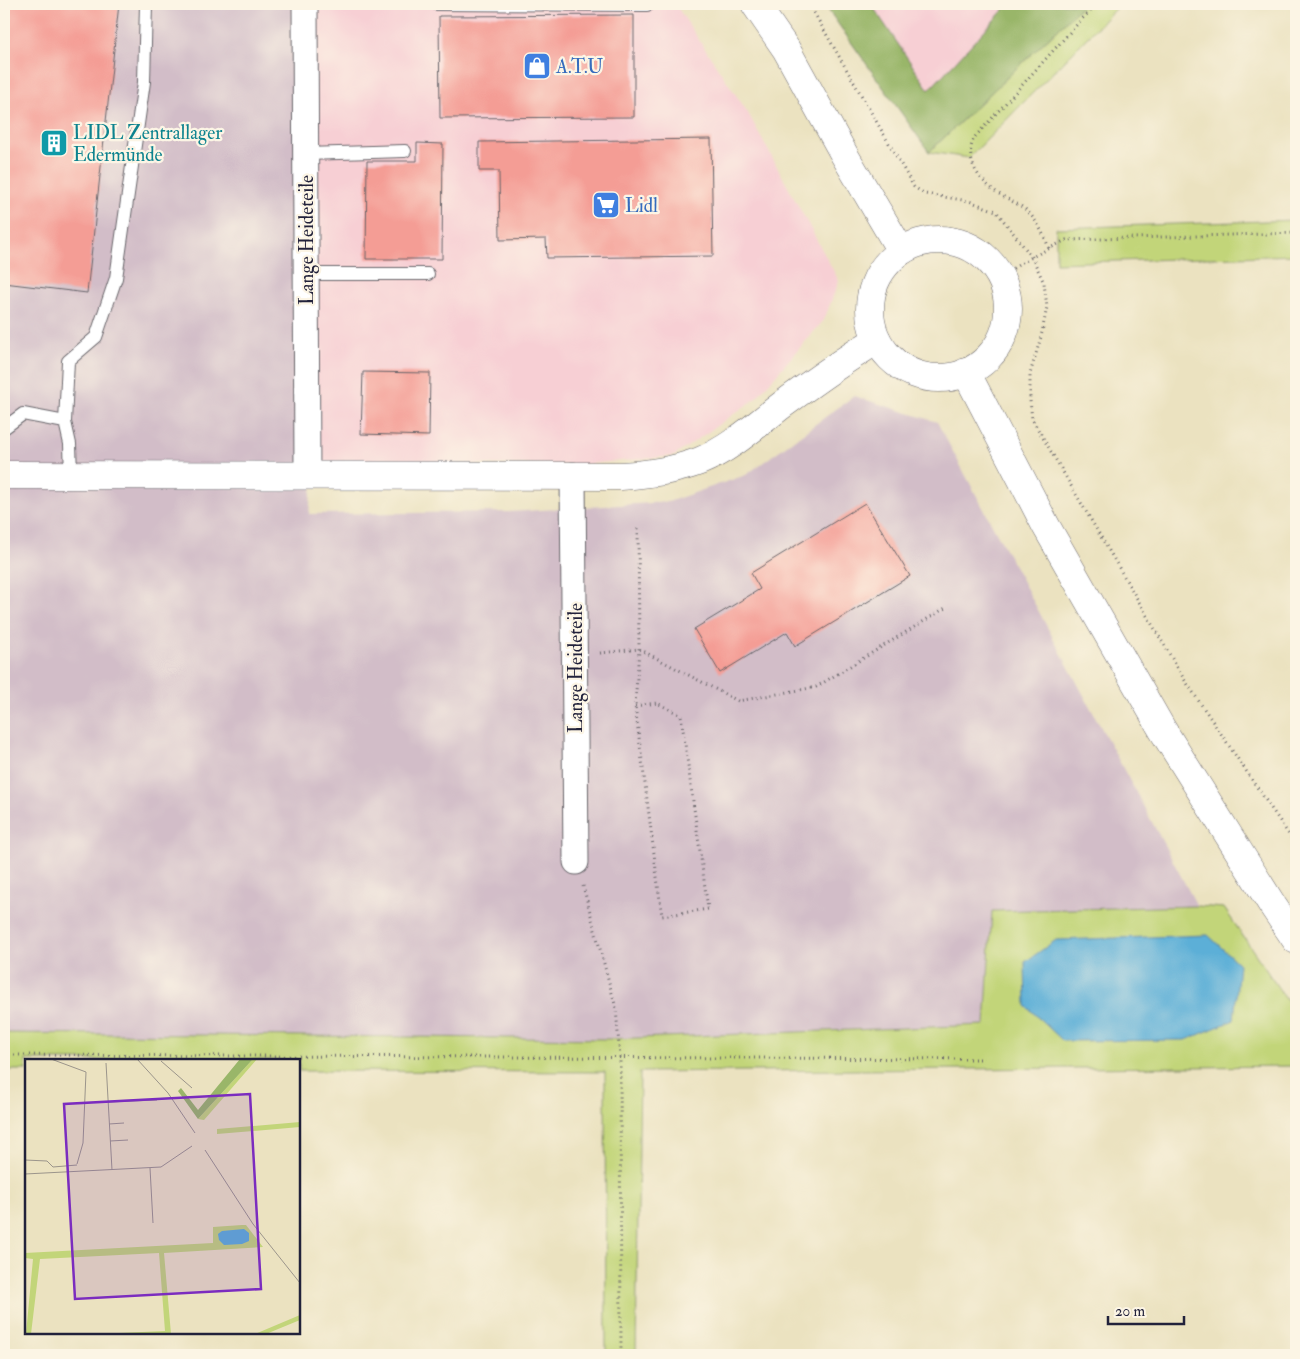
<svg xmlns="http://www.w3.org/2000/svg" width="1300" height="1359" viewBox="0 0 1300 1359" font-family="'IM FELL Double Pica',serif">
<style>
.built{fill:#f7cfd4}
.industrial{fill:#d2bdc8}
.green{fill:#c2d579;stroke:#727c5a}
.forest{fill:#99b669;stroke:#5e6c52}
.water{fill:#5bafd7;stroke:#3e6889}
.building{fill:#f49d95}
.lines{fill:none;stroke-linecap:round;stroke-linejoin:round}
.service-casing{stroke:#68656a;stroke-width:14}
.minor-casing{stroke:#68656a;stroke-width:27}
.tertiary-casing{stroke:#68656a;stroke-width:29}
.secondary-casing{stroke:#68656a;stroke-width:29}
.path{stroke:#68656a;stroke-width:3;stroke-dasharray:1 4;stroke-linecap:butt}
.service{stroke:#fff;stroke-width:12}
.minor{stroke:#fff;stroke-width:25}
.tertiary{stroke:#fff;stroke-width:28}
.secondary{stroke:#fff;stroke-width:28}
.labels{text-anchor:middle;stroke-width:4.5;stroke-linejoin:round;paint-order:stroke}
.shop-label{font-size:19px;fill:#366cbe;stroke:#fcf5e5;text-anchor:start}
.culture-label{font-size:19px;fill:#0d838f;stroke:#fcf5e5;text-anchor:start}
.street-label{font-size:19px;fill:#22223b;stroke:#fcf5e5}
.inset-road{fill:none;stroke:#9b958b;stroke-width:1}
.view{fill:#7b2cbf;fill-opacity:0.15;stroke:#7b2cbf;stroke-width:2.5}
.inset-edge{fill:none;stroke:#22223b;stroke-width:2.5}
</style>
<rect width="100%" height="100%" fill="#fcf5e5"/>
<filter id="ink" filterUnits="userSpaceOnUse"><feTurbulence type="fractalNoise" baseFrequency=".02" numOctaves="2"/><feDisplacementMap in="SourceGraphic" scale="10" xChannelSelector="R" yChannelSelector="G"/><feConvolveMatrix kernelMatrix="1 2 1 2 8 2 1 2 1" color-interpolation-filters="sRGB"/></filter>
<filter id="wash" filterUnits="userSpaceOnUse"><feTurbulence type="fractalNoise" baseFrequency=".0096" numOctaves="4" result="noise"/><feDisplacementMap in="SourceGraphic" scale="20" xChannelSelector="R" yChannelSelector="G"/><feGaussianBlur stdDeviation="1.12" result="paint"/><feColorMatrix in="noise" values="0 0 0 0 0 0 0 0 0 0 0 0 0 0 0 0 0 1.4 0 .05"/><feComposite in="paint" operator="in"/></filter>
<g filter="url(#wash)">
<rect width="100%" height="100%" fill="#ebe2c0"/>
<g class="built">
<path d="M 315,4 L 675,4 L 748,113 L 839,281 L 824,320 L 755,399 L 674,456 L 577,465 L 314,463 Z"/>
<path d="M 871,4 L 1009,4 L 929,90 Z"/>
</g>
<path class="industrial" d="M 4,4 L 315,4 L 314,463 L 309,514 L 509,512 L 668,502 L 746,475 L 854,396 L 937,422 L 1197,906 L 992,911 L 985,1025 L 610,1039 L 4,1033 Z"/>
<g class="green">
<path d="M 1084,4 L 1120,4 L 969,158 L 929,152 Z"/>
<path d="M 1296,220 L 1296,255 L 1056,263 L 1056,228 Z"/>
<path d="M 1197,906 L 1224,908 L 1296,1014 L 1296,1066 L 640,1072 L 636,1355 L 606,1355 L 605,1072 L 299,1071 L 299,1060 L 26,1060 L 26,1070 L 4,1070 L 4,1033 L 610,1039 L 985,1025 L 992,911 Z"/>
</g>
<path class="forest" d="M 824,4 L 871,4 L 929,90 L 1009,4 L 1084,4 L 929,152 Z"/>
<path class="water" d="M 1208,935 L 1239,964 L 1234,1020 L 1186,1040 L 1063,1041 L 1026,1006 L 1025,962 L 1056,940 Z"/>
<g id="blocks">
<g class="building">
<path d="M 4,4 L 119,4 L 87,293 L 4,283 Z"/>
<path d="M 634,15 L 634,117 L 440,118 L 439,16 Z"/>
<path d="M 711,139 L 713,256 L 547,258 L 546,239 L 500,240 L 499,171 L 479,171 L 479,142 Z"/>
<path d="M 417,143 L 443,144 L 442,259 L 366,259 L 367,161 L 417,161 Z"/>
<path d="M 363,372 L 430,373 L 429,436 L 361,434 Z"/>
<path d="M 865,503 L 910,576 L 795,646 L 787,632 L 720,673 L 694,629 L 760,589 L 751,573 Z"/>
</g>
</g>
</g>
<g filter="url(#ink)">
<use href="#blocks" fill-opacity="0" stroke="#68656a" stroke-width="1"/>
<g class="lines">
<g class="service-casing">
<g id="service">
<path d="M 436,4 L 647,5"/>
<path d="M 306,154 L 405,151"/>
<path d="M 306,274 L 428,274"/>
<path d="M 65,422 L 68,361 L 96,337 L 116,278 L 144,82 L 146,4"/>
<path d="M 4,428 L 23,414 L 65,422 L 70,444 L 71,476"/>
</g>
</g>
<g class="minor-casing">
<g id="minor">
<path d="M 305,4 L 307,476"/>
<path d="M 573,475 L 576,862"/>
</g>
</g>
<g class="tertiary-casing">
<path id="tertiary" d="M 4,475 L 621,476 C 648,474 674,471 700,461 C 730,449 756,425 782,405 C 813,382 844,360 877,340"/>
</g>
<g class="secondary-casing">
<g id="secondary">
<path d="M 755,4 L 786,49 L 845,156 L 901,251"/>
<circle cx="939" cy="309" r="69"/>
<path d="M 966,372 L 1046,526 L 1162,729 L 1273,906 L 1296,940"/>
</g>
</g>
<g class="path">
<path d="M 809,4 L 914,187 L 925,194 L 969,201 L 996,211 L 1032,257 L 1044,283 L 1047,307 L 1041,337 L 1030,374 L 1030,401 L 1032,419 L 1184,679 L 1296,845"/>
<path d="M 1049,248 C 1043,233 1037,220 1025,209 C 1015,202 1004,198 995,191 C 978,179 964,159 974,138 L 1081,20 L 1098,4"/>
<path d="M 1000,276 L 1032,257 L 1066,240 L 1296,233"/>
<path d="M 600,653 L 639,649 L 738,701 L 816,687 L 947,607"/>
<path d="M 635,706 L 657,703 L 681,715 L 708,909 L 662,916 L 635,706 L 639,649 L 638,527"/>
<path d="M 583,886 L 616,1008 L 620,1058 L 621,1355"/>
<path d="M 4,1055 L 984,1059"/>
</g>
<use href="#service" class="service"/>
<use href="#minor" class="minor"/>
<use href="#tertiary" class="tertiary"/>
<use href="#secondary" class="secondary"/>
</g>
</g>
<defs>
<g id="shop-square" transform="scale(1.4375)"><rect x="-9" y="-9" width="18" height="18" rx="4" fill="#3f7fe0" stroke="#fcf5e5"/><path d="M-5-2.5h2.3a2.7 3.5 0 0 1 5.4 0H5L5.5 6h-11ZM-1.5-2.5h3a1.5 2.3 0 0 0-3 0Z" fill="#fff"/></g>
<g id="building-square" transform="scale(1.4375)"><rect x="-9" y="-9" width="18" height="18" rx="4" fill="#0f9aa8" stroke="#fcf5e5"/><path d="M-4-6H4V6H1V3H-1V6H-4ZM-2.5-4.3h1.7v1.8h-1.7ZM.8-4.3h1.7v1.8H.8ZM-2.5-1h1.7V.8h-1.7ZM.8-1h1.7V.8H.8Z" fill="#fff"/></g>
<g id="supermarket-square" transform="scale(1.4375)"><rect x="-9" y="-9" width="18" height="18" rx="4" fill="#3f7fe0" stroke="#fcf5e5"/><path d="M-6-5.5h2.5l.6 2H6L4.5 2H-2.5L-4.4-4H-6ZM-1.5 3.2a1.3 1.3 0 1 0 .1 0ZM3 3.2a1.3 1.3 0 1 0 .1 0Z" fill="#fff"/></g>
</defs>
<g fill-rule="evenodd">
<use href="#shop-square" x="537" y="66"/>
<use href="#building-square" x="54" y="143"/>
<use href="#supermarket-square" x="606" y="205"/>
</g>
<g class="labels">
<g class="shop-label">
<text x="556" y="73">A.T.U</text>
<text x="625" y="212">Lidl</text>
</g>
<g class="culture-label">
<text x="73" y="139">LIDL Zentrallager<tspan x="73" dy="22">Edermünde</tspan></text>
</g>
<g class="street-label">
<text transform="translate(306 240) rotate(-90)" y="7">Lange Heideteile</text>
<text transform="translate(575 668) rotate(-90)" y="7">Lange Heideteile</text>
</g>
</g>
<g transform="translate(25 1059)">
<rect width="275" height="275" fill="#ebe2c0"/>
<path d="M 228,0 L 232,0 L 179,61 L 173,60 ZM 275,63 L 275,68 L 192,75 L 192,70 ZM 217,166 L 221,166 L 238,188 L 139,194 L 146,275 L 71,275 L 140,272 L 134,194 L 15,200 L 6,275 L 1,275 L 8,200 L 0,199 L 0,194 L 188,184 L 188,168 ZM 275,256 L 275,261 L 241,275 L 230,275 Z" fill="#c2d579"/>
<path d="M 215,0 L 228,0 L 173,60 L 153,32 L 156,29 L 173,51 Z" fill="#99b669"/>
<path d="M 219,170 L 224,174 L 224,182 L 217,185 L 199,186 L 194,181 L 193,175 L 197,172 Z" fill="#5bafd7"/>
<path class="inset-road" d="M 26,0 L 61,13 L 58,84 L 52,105M 112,0 L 143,34 L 170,74M 136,2 L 167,29M 81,4 L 87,111M 83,43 L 132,41M 84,65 L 99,64M 85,82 L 103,81M 180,91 L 228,165 L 275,224M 0,101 L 22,102 L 28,108 L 52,106M 125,109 L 128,164M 0,115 L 136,108 L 167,87"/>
<path class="view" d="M 225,35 L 236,230 L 50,240 L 39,45 Z"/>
<rect width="275" height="275" class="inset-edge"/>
</g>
<rect width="1300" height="1359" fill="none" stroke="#fcf5e5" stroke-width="20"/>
<path d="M1108 1316v8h76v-8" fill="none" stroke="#22223b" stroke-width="2.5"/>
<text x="1115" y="1316" font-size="15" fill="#22223b" stroke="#fcf5e5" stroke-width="4" paint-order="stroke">20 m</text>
</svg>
